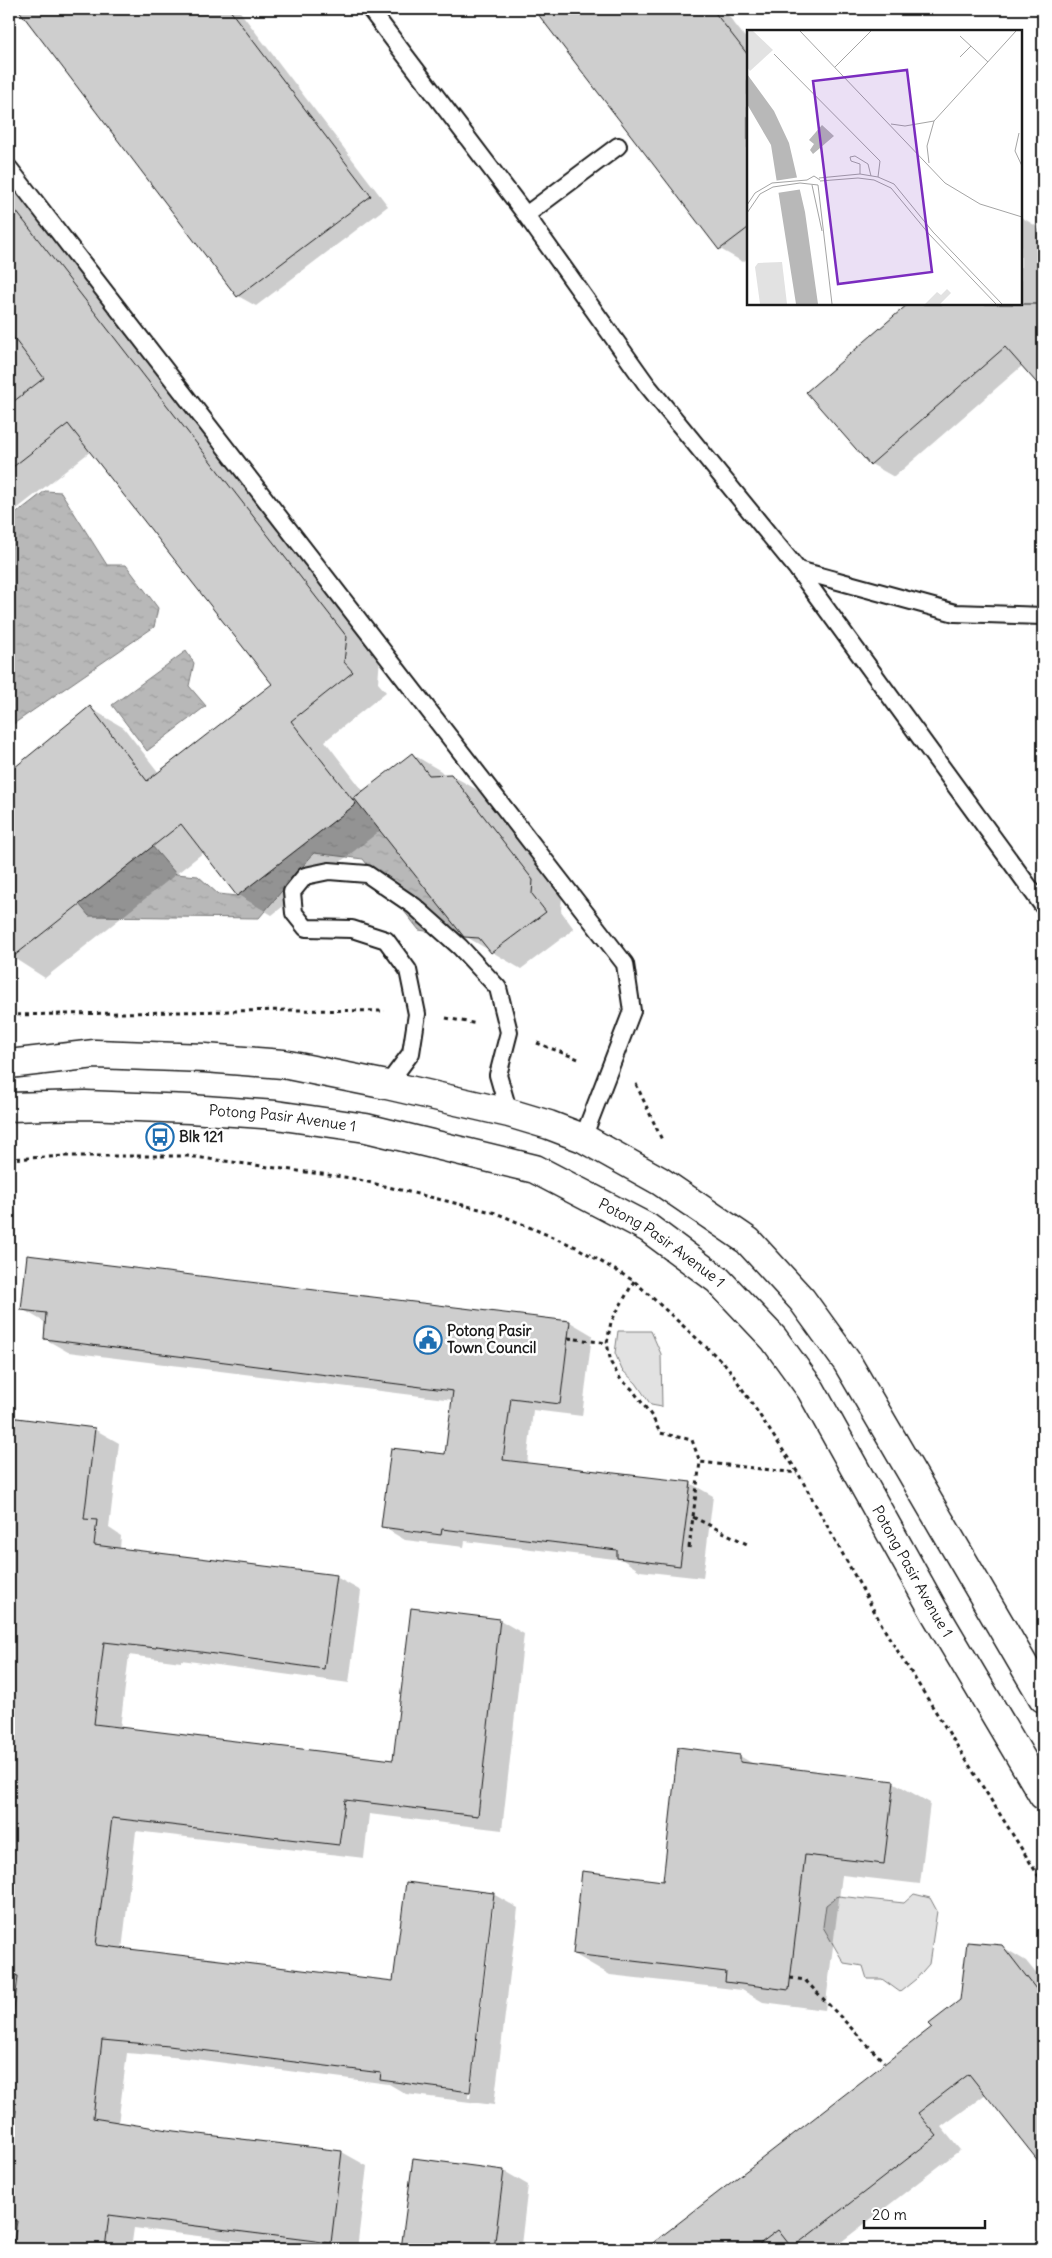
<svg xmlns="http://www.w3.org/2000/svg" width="1052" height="2258" viewBox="0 0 1052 2258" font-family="Delius,sans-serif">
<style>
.park{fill:#e2e2e2;stroke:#7f7f7f}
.water{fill:url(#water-ripples);stroke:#7a7a7a}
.shadow{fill:#0003;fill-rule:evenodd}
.building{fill:#cecece;stroke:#1c1c1c}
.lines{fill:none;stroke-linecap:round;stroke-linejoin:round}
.lane-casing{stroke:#1c1c1c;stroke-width:20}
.street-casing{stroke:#1c1c1c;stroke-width:31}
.path{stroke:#1c1c1c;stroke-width:3;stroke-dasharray:4 4;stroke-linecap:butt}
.lane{stroke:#fff;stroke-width:16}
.street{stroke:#fff;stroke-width:28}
.labels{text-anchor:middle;stroke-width:5;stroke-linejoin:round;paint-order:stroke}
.street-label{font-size:15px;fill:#1c1c1c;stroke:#fff}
.poi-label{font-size:15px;font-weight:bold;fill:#1c1c1c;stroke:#fff;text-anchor:start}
.inset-road{fill:none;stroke:#a4a4a4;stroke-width:1}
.view{fill:#7b2cbf;fill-opacity:0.15;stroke:#7b2cbf;stroke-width:2.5}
.inset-edge{fill:none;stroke:#1c1c1c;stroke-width:2.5}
</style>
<defs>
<pattern id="water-ripples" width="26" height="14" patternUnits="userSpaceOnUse" patternTransform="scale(1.25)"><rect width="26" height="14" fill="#b8b8b8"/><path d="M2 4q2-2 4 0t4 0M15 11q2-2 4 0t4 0" fill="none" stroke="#9e9e9e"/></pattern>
</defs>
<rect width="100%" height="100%" fill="#fff"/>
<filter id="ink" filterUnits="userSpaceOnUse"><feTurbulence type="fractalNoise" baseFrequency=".02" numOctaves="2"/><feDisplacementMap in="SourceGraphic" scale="10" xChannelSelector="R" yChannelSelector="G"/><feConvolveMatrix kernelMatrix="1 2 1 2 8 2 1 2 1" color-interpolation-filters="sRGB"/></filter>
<g filter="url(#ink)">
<g class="park">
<path d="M 618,1331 L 651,1331 L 661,1354 L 662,1407 L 651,1405 L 636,1383 L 622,1370 L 615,1353 Z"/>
<path d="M 914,1894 L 930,1898 L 937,1911 L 929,1964 L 916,1979 L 900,1992 L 882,1979 L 867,1979 L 863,1966 L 844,1963 L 823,1927 L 826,1905 L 838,1896 L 904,1903 Z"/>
</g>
<g class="water">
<path d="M 45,491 L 61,492 L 107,565 L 126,565 L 158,608 L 154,627 L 9,727 L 9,519 Z"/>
<path d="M 186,651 L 194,663 L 189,686 L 206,706 L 147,751 L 112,705 Z"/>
<path d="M 364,790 L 384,814 L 464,937 L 419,930 L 363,859 L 314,853 L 259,918 L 89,916 L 79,904 L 152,846 L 176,874 L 198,876 L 218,894 L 237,896 L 356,804 L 352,799 Z"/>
</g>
<g class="shadow">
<path d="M 19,9 L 238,9 L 388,206 L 256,306 L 238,296 Z"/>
<path d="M 536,9 L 723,9 L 748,41 L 748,258 L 743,262 L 720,249 Z"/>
<path d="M 9,179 L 380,657 L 378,683 L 386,692 L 325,741 L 364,792 L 412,754 L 441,771 L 444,775 L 451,775 L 481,792 L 562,897 L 561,911 L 574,929 L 521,969 L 465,936 L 381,830 L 272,915 L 238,895 L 204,852 L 45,978 L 9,955 L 9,773 L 90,708 L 124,728 L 159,773 L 274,685 L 91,451 L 9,515 Z"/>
<path d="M 1021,217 L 1036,226 L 1043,235 L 1043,388 L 1023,365 L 894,477 L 871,464 L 808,392 L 910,304 L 1021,304 Z"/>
<path d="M 22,1309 L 570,1322 L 592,1335 L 582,1416 L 533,1410 L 527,1464 L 690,1483 L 713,1496 L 703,1578 L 640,1571 L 623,1560 L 465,1541 L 464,1547 L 405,1540 L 383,1527 L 446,1456 L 453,1400 L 68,1352 L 45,1339 L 46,1323 Z"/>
<path d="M 9,1418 L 94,1429 L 119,1443 L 109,1528 L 121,1536 L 120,1549 L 336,1577 L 361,1591 L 349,1683 L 181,1660 L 181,1662 L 129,1655 L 120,1728 L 394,1761 L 500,1620 L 524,1634 L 502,1830 L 369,1814 L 364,1858 L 136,1831 L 122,1950 L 394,1982 L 493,1894 L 518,1908 L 494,2105 L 406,2094 L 389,2084 L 195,2059 L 127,2053 L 118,2124 L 342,2152 L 367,2166 L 357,2249 L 303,2249 L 134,2228 L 131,2249 L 14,2249 L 17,2226 L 9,2221 L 9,2180 L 17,2116 L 9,2111 L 9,2065 L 18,1983 L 9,1977 L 9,1908 L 13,1871 L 9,1869 L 9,1783 L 11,1760 L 9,1759 L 9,1682 L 14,1632 L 9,1628 ZM 491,1903 L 494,1903 L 470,2098 L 468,2098 Z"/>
<path d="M 679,1749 L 740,1756 L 755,1765 L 893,1782 L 930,1803 L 920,1884 L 842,1875 L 825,2010 L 763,2002 L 742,1990 L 610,1975 L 574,1954 L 664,1883 Z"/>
<path d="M 1001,1946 L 1026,1961 L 1043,1982 L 1043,2166 L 986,2094 L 941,2127 L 960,2150 L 832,2249 L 647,2249 L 934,2027 L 961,2000 Z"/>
<path d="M 414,2159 L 504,2171 L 528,2185 L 521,2245 L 558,2249 L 402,2249 Z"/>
</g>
<g class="building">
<path d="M 18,9 L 229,9 L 371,196 L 237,297 Z"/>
<path d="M 534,9 L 712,9 L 748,55 L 748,228 L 719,250 Z"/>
<path d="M 9,202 L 347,637 L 344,662 L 353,672 L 291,721 L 356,804 L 237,896 L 181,824 L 9,960 L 9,772 L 90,706 L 147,781 L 272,684 L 68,424 L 9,470 L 9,405 L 44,378 L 9,332 Z"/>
<path d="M 908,304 L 1043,304 L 1043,390 L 1005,347 L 870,465 L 806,392 Z"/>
<path d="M 412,753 L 429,775 L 451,774 L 533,880 L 532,894 L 546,912 L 491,953 L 479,938 L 464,937 L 354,798 Z"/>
<path d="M 27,1255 L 570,1321 L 560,1404 L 511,1398 L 503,1460 L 691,1482 L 680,1566 L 617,1558 L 617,1550 L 442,1529 L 441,1535 L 381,1527 L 391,1448 L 445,1454 L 453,1391 L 44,1339 L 46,1313 L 21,1310 Z"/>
<path d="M 9,1417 L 95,1428 L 84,1519 L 97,1520 L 94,1545 L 337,1575 L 324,1669 L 157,1646 L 156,1648 L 104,1642 L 94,1724 L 393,1760 L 411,1608 L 500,1619 L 478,1816 L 345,1800 L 339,1845 L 112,1818 L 96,1945 L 393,1981 L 406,1882 L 494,1893 L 470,2092 L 380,2080 L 381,2073 L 169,2046 L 102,2040 L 93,2118 L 174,2131 L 342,2151 L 331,2243 L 109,2215 L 105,2249 L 13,2249 L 17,2221 L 9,2220 L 9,2173 L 16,2110 L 9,2109 L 9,2051 L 18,1976 L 9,1974 L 9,1896 L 12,1866 L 9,1865 L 9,1675 L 14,1623 L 9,1622 Z"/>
<path d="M 678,1747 L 740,1755 L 740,1762 L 894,1781 L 884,1864 L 805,1855 L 789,1990 L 725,1982 L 726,1972 L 573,1954 L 582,1871 L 663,1881 Z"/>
<path d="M 967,1942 L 1002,1945 L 1043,1998 L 1043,2167 L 969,2074 L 918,2113 L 937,2136 L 792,2248 L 778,2230 L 753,2249 L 645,2249 L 932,2027 L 929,2024 L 960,2000 Z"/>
<path d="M 413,2158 L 504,2170 L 494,2249 L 401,2249 Z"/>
</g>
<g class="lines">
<g class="lane-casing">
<g id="lane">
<path d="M 370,9 L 526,215 L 647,385 L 798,570 L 1043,906"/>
<path d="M 9,168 L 625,964 L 632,1011 L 583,1138"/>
<path d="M 526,215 L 618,146"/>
<path d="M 798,570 L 955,613 L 1043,616"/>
<path d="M 387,1085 L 411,1053 L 417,1014 L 408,970 L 386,940 L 352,929 L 306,928 L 294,913 L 292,892 L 305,876 L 329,871 L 367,874 L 414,906 L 460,947 L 498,988 L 509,1032 L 498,1075 L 509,1113"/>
</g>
</g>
<g class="street-casing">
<g id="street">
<path d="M 9,1064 L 95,1054 L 205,1058 L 283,1064 L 387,1085 L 509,1113 L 549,1125 L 583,1138 L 660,1181 L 748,1241 L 802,1300 L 847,1362 L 1043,1698"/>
<path id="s1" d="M 9,1107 L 85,1105 L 190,1109 L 276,1115 L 366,1128 L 535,1169 L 648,1228 L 718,1280 L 774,1339 L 811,1390 L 934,1611 L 1043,1795"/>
</g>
</g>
<g class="path">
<path d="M 9,1015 L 290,1010 L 385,1011"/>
<path d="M 446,1018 L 477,1024"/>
<path d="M 537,1043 L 581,1060"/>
<path d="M 636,1084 L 662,1140"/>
<path d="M 9,1159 L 66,1156 L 187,1156 L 351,1178 L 496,1213 L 576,1247 L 634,1281 L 727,1366 L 798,1473 L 887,1634 L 1043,1883"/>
<path d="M 634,1281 L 611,1322 L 607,1343 L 611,1363 L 621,1380 L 632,1389 L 653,1418 L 660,1433 L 692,1440 L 700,1462"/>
<path d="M 568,1338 L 607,1343"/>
<path d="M 693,1517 L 747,1544"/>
<path d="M 689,1548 L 700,1462 L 797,1473"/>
<path d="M 790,1978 L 805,1980 L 884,2062"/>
</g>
<use href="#lane" class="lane"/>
<use href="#street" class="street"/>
</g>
</g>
<defs>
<g id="bus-ring" transform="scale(1.4375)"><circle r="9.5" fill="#fff" stroke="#1f6fb2" stroke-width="1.5"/><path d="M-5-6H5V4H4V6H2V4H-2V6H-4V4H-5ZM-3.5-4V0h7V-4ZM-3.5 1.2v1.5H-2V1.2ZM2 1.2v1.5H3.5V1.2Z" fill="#1f6fb2"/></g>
<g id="civic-ring" transform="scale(1.4375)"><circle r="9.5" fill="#fff" stroke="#1f6fb2" stroke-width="1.5"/><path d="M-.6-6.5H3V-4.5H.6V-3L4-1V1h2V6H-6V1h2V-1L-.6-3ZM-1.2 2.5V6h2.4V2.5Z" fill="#1f6fb2"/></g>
</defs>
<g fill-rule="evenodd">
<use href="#bus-ring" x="160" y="1137"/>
<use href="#civic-ring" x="428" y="1340"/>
</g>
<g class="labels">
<g class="street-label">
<text dy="5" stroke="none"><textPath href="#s1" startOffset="274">Potong Pasir Avenue 1</textPath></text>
<text dy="5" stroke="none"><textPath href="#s1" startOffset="679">Potong Pasir Avenue 1</textPath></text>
<text dy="5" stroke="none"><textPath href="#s1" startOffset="1099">Potong Pasir Avenue 1</textPath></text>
</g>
<g class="poi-label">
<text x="179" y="1142">Blk 121</text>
<text x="447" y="1336">Potong Pasir<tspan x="447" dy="17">Town Council</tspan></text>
</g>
</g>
<g transform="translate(747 30)">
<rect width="275" height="275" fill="#fff"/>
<path d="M 35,232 L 40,274 L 13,274 L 8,237 L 11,233 Z" fill="#e2e2e2"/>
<path d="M 0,1 L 6,1 L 26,20 L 3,41 L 0,37 Z" fill="#e2e2e2"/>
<path d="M 200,259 L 204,263 L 193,274 L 178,274 L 190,262 L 194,265 Z" fill="#e2e2e2"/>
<path d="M 0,44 L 27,81 L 42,113 L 58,182 L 71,274 L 49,274 L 24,115 L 0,74 ZM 75,95 L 87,106 L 66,124 L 63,120 L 67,114 L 62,110 Z" fill="#b8b8b8"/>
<path d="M 53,147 L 56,159 L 30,163 L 27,151 Z" fill="#fff"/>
<path class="inset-road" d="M 53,1 L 198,153 L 233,174 L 275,187M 213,6 L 241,32M 27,24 L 133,131 L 131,147M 213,27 L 224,16M 88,37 L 124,1M 144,94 L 158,96 L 187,91M 272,103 L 268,121 L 275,136M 182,133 L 180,116 L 187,91 L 269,1M 113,144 L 113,134 L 104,131 L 103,127 L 108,126 L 121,134 L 124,146M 72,148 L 113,144 L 131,147 L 147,154 L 186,202 L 255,274M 73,151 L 111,148 L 127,150 L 144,158 L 182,204 L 249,274M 65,155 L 75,201M 71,155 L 85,274M 0,175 L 8,163 L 25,153 L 60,150 L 67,146 L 73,150M 0,183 L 13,164 L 26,157 L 53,153 L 71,155"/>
<path class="view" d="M 160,40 L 185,242 L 91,254 L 66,51 Z"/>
<rect width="275" height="275" class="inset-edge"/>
</g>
<rect width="1052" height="2258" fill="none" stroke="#fff" stroke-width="30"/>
<rect x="15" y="15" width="1022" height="2228" fill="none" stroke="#1c1c1c" stroke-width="2" filter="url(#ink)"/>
<path d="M864 2220v8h121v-8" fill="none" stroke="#1c1c1c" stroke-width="2.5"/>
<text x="872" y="2220" font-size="15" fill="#1c1c1c" stroke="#ffffff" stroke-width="4" paint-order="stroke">20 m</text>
</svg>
